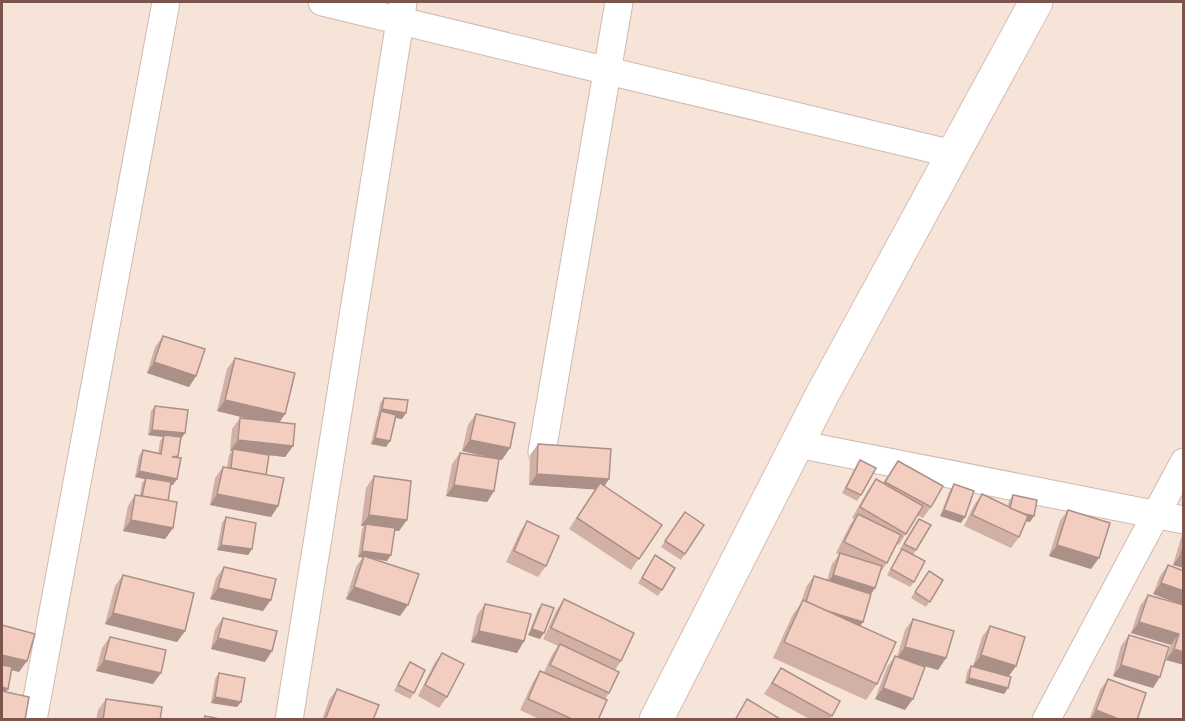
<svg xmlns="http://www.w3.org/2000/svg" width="1185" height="721" viewBox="0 0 1185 721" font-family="'Sofia Sans Condensed',sans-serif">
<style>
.residential{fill:#f6e4d9}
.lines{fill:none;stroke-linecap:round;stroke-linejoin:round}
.street-casing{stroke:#d2b9af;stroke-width:29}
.secondary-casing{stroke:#d9bcb2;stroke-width:35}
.street{stroke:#fff;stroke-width:27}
.secondary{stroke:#fff;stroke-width:33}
.wall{fill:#d2b0a6}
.shaded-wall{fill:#ab9087}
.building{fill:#f4cdc1;stroke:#ab9087;stroke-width:1.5}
</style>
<rect width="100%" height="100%" fill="#fdf3eb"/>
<rect class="residential" x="2" y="2" width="1181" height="717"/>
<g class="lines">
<g class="street-casing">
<g id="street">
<path d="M 322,2 L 953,154"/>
<path d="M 797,444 L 1184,520"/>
<path d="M 542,452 L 619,2"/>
<path d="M 33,720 L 166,2"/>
<path d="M 289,720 L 403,2"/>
<path d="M 1046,720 L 1184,462"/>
</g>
</g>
<g class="secondary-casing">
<path id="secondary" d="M 656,720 L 822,395 L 1036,2"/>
</g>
<use href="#street" class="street"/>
<use href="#secondary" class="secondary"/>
</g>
<g class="wall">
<path d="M 163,336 L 196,376 L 189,387 L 147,373 L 155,347 Z"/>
<path d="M 235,358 L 280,422 L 293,446 L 285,457 L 269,455 L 266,475 L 278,506 L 271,517 L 210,505 L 215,478 L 223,467 L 227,467 L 229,455 L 232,451 L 230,451 L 232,429 L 240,418 L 251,419 L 217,411 L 227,369 Z"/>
<path d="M 384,398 L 402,419 L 396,418 L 390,441 L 386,447 L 371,444 L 377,417 L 378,415 L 380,403 Z"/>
<path d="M 155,406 L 181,439 L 173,485 L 171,484 L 168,501 L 173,528 L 165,539 L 123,531 L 128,506 L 135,495 L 140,495 L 142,483 L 145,479 L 135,477 L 139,456 L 143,450 L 158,454 L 160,441 L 163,437 L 148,435 L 151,411 Z"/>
<path d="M 476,414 L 502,460 L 462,451 L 468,425 Z"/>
<path d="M 538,444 L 604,486 L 662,525 L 631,570 L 569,529 L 595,489 L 529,485 L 530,455 Z"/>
<path d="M 460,453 L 494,491 L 487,502 L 446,496 L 452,464 Z"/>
<path d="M 860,460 L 861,495 L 857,501 L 842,493 L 856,466 Z"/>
<path d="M 898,461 L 931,507 L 923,518 L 917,515 L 899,545 L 896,544 L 887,563 L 879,574 L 875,588 L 871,594 L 860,626 L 877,684 L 866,700 L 773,658 L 792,616 L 801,603 L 806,587 L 814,576 L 827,580 L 832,564 L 839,555 L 836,553 L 850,525 L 854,519 L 852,518 L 868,490 L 876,479 L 883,483 Z"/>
<path d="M 374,476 L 399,531 L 395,530 L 387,561 L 375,559 L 400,616 L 346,599 L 356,567 L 363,557 L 358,557 L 362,529 L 364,526 L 361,526 L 366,488 Z"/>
<path d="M 954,484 L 961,523 L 940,516 L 950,490 Z"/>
<path d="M 982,494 L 1008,506 L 1009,501 L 1013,495 L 1030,522 L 1026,521 L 1019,537 L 1011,548 L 964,526 L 974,505 Z"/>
<path d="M 1068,510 L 1091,569 L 1049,556 L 1060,521 Z"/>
<path d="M 685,512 L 704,525 L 681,560 L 661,547 Z"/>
<path d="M 226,517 L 252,549 L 248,555 L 217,550 L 222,523 Z"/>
<path d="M 919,519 L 916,550 L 913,555 L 914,582 L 910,587 L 887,575 L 901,550 L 900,549 Z"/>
<path d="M 527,521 L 546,566 L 538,577 L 506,562 L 520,532 Z"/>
<path d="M 1184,534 L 1184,568 L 1173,565 L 1181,538 Z"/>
<path d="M 655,555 L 662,590 L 658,596 L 638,583 Z"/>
<path d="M 1168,565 L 1184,571 L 1184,665 L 1166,660 L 1171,645 L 1131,633 L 1140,606 L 1148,595 L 1182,605 L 1153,594 L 1160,576 Z"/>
<path d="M 224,567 L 263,611 L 210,599 L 216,578 Z"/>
<path d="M 929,571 L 943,580 L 926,607 L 911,598 Z"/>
<path d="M 123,575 L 185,631 L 177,642 L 105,624 L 115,586 Z"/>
<path d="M 564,599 L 621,661 L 615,670 L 609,693 L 605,699 L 598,720 L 541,720 L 520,710 L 533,682 L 540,671 L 544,672 L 552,655 L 558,646 L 543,639 L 556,611 Z"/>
<path d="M 485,604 L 524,641 L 517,653 L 471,642 L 477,615 Z"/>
<path d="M 542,604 L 540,639 L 528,635 L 538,609 Z"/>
<path d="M 223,618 L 265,662 L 211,649 L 215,629 Z"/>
<path d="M 913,619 L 946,658 L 938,670 L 905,660 L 905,710 L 875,699 L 887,667 L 895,656 L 897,657 L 905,630 Z"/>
<path d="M 990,626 L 1016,666 L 1009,676 L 1008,688 L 1004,694 L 965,683 L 967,672 L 971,666 L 973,666 L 982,637 Z"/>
<path d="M 1129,635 L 1153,688 L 1113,676 L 1121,646 Z"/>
<path d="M 110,637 L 153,684 L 96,671 L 102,648 Z"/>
<path d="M 442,653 L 447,697 L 439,708 L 418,696 L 434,664 Z"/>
<path d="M 410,662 L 414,693 L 410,699 L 394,691 L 406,668 Z"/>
<path d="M 781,668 L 832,716 L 829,720 L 811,720 L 764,694 Z"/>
<path d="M 219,673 L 241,702 L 237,707 L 211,703 L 215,679 Z"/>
<path d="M 1108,679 L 1137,720 L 1089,720 L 1100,690 Z"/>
<path d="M 337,689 L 373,720 L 322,720 L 329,700 Z"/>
<path d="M 106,699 L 160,720 L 96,720 L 98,710 Z"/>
</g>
<g class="shaded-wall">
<path d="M 154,362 L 196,376 L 189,387 L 147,373 Z"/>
<path d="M 225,400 L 285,414 L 277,426 L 217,411 Z"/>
<path d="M 382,409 L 406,413 L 402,419 L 380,415 Z"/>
<path d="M 152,430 L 185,433 L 181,439 L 164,435 L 163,437 L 148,435 Z"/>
<path d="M 375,438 L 390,441 L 386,447 L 371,444 Z"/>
<path d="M 238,440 L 293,446 L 285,457 L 233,451 L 233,449 L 232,451 L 230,451 Z"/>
<path d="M 470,440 L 510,448 L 502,460 L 462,451 Z"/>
<path d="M 139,471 L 177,479 L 173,485 L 135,477 Z"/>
<path d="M 537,474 L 609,479 L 602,490 L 529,485 Z"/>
<path d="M 454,485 L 494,491 L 487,502 L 446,496 Z"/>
<path d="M 217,494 L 278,506 L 271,517 L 210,505 Z"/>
<path d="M 944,510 L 965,517 L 961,523 L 940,516 Z"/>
<path d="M 1010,511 L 1034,516 L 1030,522 L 1006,517 Z"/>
<path d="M 369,515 L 407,520 L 399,531 L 366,527 L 366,524 L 364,526 L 361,526 Z"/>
<path d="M 131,520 L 173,528 L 165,539 L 123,531 Z"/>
<path d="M 221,545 L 252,549 L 248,555 L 217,550 Z"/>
<path d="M 1057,545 L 1099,558 L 1091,569 L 1049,556 Z"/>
<path d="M 362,551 L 391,555 L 387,561 L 358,557 Z"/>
<path d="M 1181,554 L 1184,555 L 1184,568 L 1173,565 Z"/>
<path d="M 833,575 L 875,588 L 867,599 L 825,586 Z"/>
<path d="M 1161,583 L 1184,591 L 1184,605 L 1153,594 Z"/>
<path d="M 354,587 L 408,605 L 400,616 L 346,599 Z"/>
<path d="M 218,588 L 271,600 L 263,611 L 210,599 Z"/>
<path d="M 805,604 L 863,622 L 855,633 Z"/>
<path d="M 113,613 L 185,631 L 177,642 L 105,624 Z"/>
<path d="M 1139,622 L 1179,634 L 1171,645 L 1131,633 Z"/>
<path d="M 532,629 L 544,633 L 540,639 L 528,635 Z"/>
<path d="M 479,631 L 524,641 L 517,653 L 471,642 Z"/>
<path d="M 218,638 L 272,651 L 265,662 L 211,649 Z"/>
<path d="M 905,647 L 946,658 L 938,670 L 897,658 Z"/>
<path d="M 1174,649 L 1184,652 L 1184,665 L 1166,660 Z"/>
<path d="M 2,655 L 27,661 L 19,672 L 2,668 Z"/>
<path d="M 981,655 L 1016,666 L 1008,677 L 973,666 Z"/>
<path d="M 104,660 L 161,673 L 153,684 L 96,671 Z"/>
<path d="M 1121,665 L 1160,677 L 1153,688 L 1113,676 Z"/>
<path d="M 969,678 L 1008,688 L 1004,694 L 965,683 Z"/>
<path d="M 2,687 L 8,689 L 2,698 Z"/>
<path d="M 883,688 L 913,699 L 905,710 L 875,699 Z"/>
<path d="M 215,697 L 241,702 L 237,707 L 211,703 Z"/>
<path d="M 1096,710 L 1121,720 L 1090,720 Z"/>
</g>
<g class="building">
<path d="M 163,336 L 205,349 L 196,376 L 154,362 Z"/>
<path d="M 235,358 L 295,373 L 285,414 L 225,400 Z"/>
<path d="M 384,398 L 408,400 L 406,413 L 382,409 Z"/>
<path d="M 155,406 L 188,410 L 185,433 L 152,430 Z"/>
<path d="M 381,411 L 396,415 L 390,441 L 375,438 Z"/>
<path d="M 476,414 L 515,423 L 510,448 L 470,440 Z"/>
<path d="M 240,418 L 295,424 L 293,446 L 238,440 Z"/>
<path d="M 164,435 L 181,437 L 178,456 L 172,457 L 181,458 L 177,479 L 139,471 L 143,450 L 161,454 Z"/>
<path d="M 538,444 L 611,449 L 609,479 L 537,474 Z"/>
<path d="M 233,449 L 269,455 L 266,475 L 231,468 Z"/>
<path d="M 460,453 L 499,459 L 494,491 L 454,485 Z"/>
<path d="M 860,460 L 876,468 L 861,495 L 846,488 Z"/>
<path d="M 898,461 L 943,486 L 931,507 L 885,482 Z"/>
<path d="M 223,467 L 284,478 L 278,506 L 217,494 Z"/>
<path d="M 374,476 L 411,481 L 407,520 L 369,515 Z"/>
<path d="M 146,478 L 171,482 L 168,501 L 142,496 Z"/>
<path d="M 876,479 L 923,506 L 906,534 L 860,507 Z"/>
<path d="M 600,483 L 662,525 L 639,559 L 577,518 Z"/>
<path d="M 954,484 L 974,491 L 965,517 L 944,510 Z"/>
<path d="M 982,494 L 1028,516 L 1019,537 L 972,515 Z"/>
<path d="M 135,495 L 177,502 L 173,528 L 131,520 Z"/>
<path d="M 1013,495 L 1037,500 L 1034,516 L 1025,514 L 1010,508 Z"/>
<path d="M 1068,510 L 1110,523 L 1099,558 L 1057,545 Z"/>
<path d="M 685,512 L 704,525 L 685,554 L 665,541 Z"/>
<path d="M 858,514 L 901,535 L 887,563 L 844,542 Z"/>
<path d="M 226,517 L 256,523 L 252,549 L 221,545 Z"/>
<path d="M 919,519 L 931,525 L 916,550 L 904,544 Z"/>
<path d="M 527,521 L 559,536 L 546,566 L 514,551 Z"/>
<path d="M 366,524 L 395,528 L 391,555 L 362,551 Z"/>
<path d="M 1184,544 L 1184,555 L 1181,554 Z"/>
<path d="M 902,549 L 925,561 L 914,582 L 891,569 Z"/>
<path d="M 840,553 L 882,566 L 875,588 L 833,575 Z"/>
<path d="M 655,555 L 675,568 L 662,590 L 642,578 Z"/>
<path d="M 364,556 L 419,574 L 408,605 L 354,587 Z"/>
<path d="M 1168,565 L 1184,571 L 1184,591 L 1161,583 Z"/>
<path d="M 224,567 L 276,579 L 271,600 L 218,588 Z"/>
<path d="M 929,571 L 943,580 L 930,602 L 915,592 Z"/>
<path d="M 123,575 L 194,593 L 185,631 L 113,613 Z"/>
<path d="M 814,576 L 871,594 L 863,622 L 824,610 L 806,602 Z"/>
<path d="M 1148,595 L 1184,605 L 1184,652 L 1174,649 L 1179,634 L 1139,622 Z"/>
<path d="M 564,599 L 634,633 L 621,661 L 551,628 Z"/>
<path d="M 803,600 L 896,642 L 877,684 L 784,642 Z"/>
<path d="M 485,604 L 531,614 L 524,641 L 479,631 Z"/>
<path d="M 542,604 L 554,608 L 544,633 L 532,629 Z"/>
<path d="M 223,618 L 277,631 L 272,651 L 218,638 Z"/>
<path d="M 913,619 L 954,631 L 946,658 L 905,647 Z"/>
<path d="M 2,625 L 35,634 L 27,661 L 2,655 Z"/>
<path d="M 990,626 L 1025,637 L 1016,666 L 981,655 Z"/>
<path d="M 1129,635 L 1169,647 L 1160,677 L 1121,665 Z"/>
<path d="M 110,637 L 166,650 L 161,673 L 104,660 Z"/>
<path d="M 560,644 L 619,672 L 609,693 L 550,665 Z"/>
<path d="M 442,653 L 464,664 L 447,697 L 425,685 Z"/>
<path d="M 895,656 L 925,667 L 913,699 L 883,688 Z"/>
<path d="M 410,662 L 425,670 L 414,693 L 398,685 Z"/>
<path d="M 2,665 L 12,667 L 8,689 L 2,687 Z"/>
<path d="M 971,666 L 1011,677 L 1008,688 L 969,678 Z"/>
<path d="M 781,668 L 840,701 L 832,716 L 772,683 Z"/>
<path d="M 540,671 L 607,700 L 598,720 L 574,720 L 528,699 Z"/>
<path d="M 219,673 L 245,678 L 241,702 L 215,697 Z"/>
<path d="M 1108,679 L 1146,693 L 1137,720 L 1121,720 L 1096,710 Z"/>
<path d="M 337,689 L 379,705 L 373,720 L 325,720 Z"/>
<path d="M 2,691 L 29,697 L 25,720 L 2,719 Z"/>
<path d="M 106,699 L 162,707 L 160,720 L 103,720 Z"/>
<path d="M 747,699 L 782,720 L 735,720 Z"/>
<path d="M 205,716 L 225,720 L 204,720 Z"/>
</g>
<rect width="1185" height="721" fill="none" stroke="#7b554c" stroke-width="6"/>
</svg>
